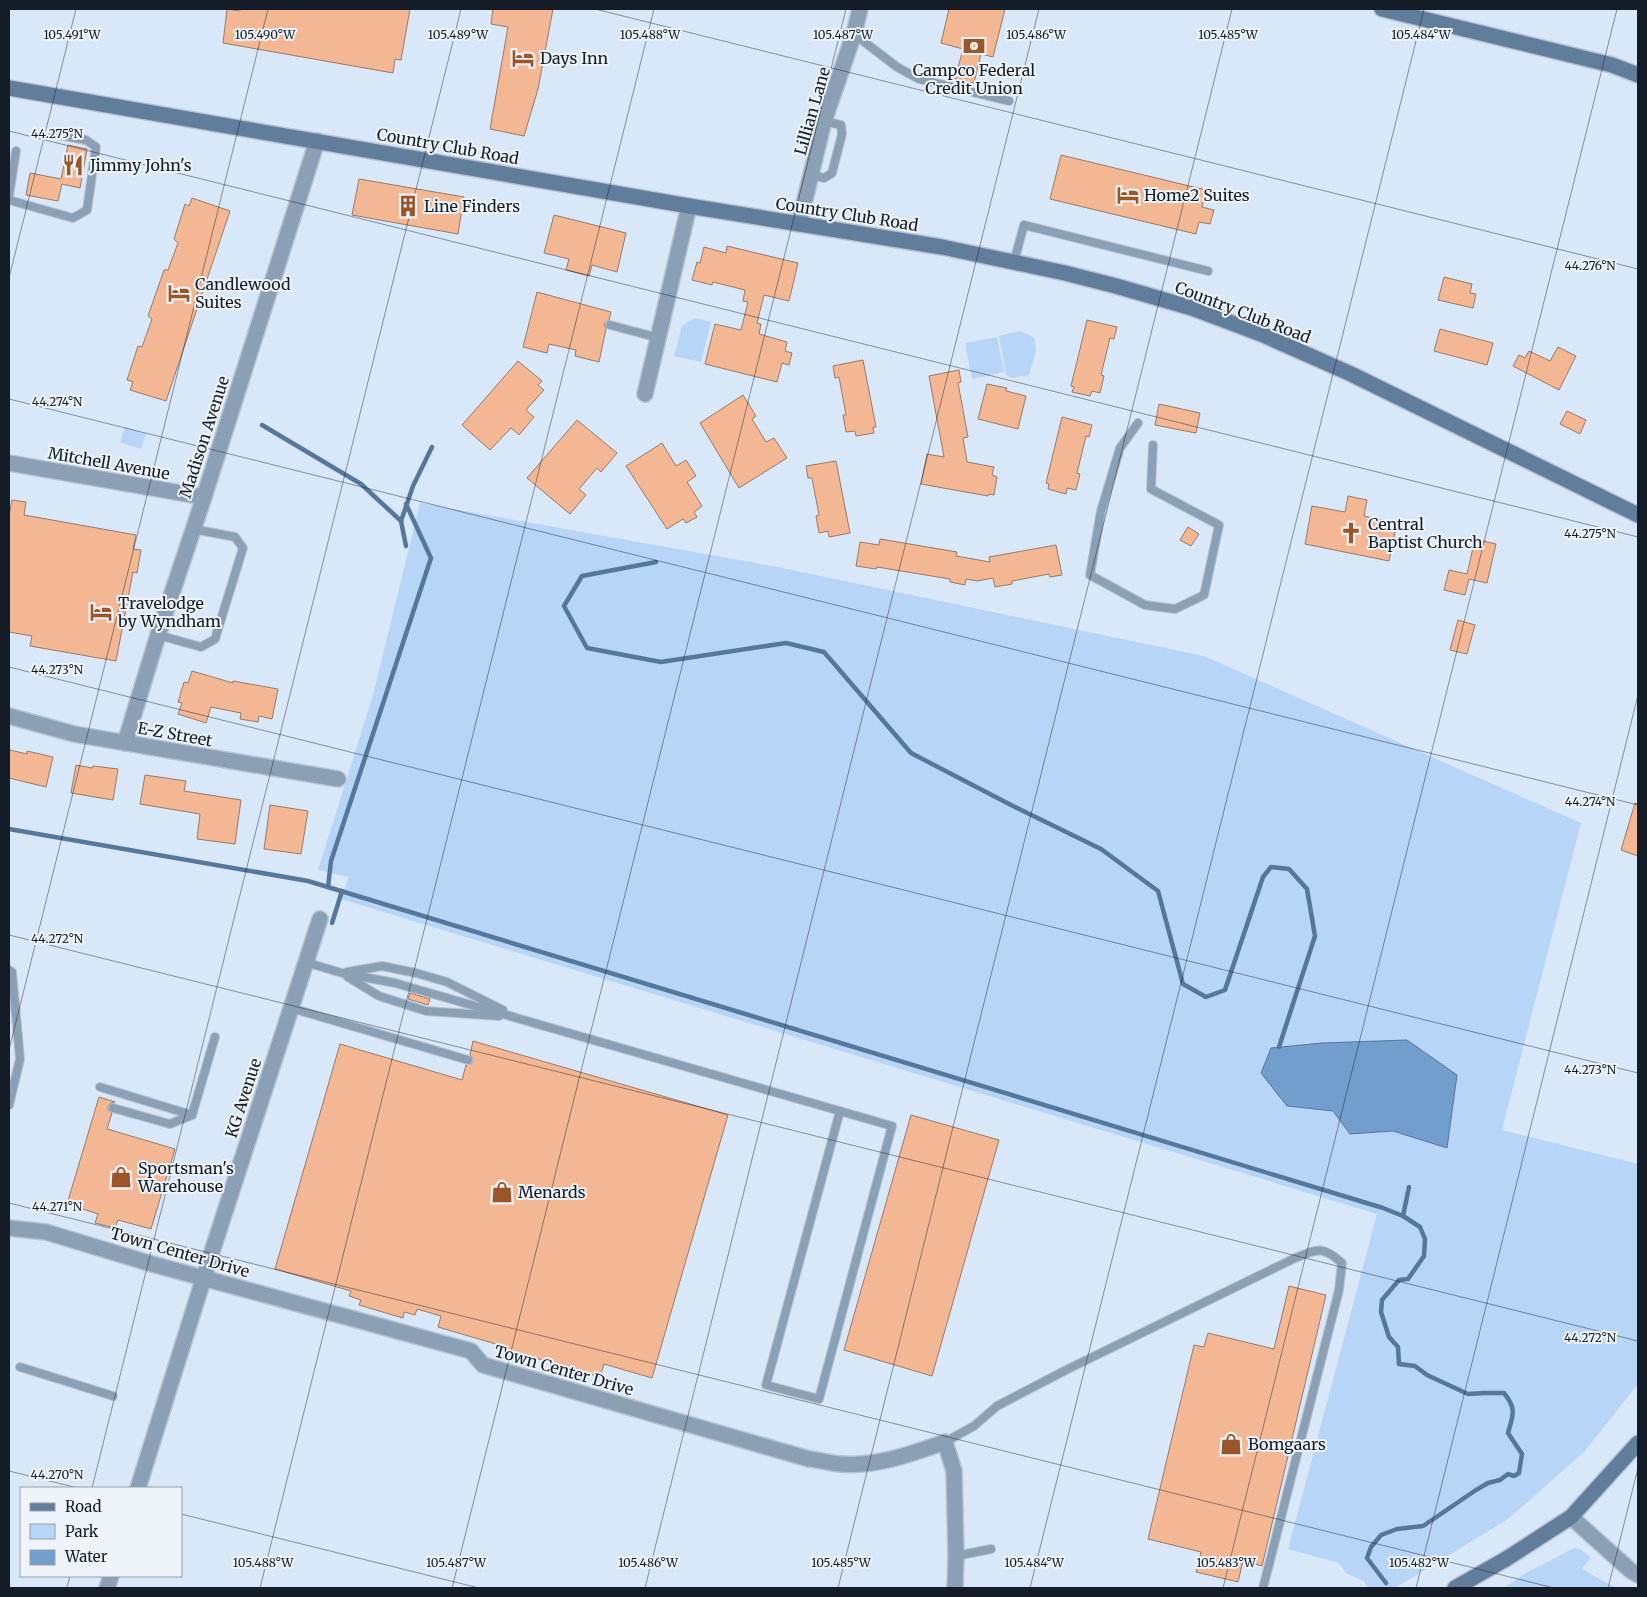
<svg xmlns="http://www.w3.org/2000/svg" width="1647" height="1597" viewBox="0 0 1647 1597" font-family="Merriweather,serif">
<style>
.green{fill:#b7d5f6}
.water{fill:#719ecd;stroke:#55779b}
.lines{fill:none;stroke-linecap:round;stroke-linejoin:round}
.stream{stroke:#55779b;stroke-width:4.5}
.building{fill:#f4b793;stroke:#997967}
.lane-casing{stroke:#b6c3d3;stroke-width:10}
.street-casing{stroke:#b6c3d3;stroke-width:18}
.secondary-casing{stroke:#b6c3d3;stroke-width:18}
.lane{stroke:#8ca0b5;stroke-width:8}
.street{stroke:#8ca0b5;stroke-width:15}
.secondary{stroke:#617d9c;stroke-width:15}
.ticks{fill:none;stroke:#141d27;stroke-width:1;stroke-opacity:0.45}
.labels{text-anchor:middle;stroke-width:4;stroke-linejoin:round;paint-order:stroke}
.poi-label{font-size:16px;fill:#141d27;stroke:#eff4fa;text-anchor:start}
.street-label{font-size:16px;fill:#141d27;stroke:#eff4fa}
.ticks-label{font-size:12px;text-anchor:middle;fill:#141d27;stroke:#eff4fa;stroke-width:4;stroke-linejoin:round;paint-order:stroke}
</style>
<rect width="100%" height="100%" fill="#d9e8f9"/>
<g class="green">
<path d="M 695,318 L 711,322 L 701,362 L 674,356 L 682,326 Z"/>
<path d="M 1019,331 L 1028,334 L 1035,339 L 1036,351 L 1029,375 L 1012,378 L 1006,375 L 999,336 Z"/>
<path d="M 997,337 L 1004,372 L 972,379 L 965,343 Z"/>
<path d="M 125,427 L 146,434 L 141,449 L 120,442 Z"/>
<path d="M 420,503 L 773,566 L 1204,656 L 1581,823 L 1502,1130 L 1638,1164 L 1638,1384 L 1584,1452 L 1508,1519 L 1395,1588 L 1368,1588 L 1364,1581 L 1346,1573 L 1339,1563 L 1288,1549 L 1377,1214 L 341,899 L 349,877 L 318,870 L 373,695 Z"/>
<path d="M 1574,1548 L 1580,1549 L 1591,1557 L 1582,1569 L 1616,1588 L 1504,1588 L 1526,1573 Z"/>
</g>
<path class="water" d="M 1407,1040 L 1457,1075 L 1447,1148 L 1393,1131 L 1350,1134 L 1333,1111 L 1287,1106 L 1261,1073 L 1271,1048 L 1322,1043 Z"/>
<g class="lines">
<g class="stream">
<path d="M 262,425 L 361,484 L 401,521 L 413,486 L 432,447"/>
<path d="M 401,521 L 406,546"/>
<path d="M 656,562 L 582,576 L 564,606 L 587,648 L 661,662 L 786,643 L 824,652 L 911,753 L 1011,805 L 1101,849 L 1158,891 L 1183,984 L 1206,997 L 1225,990 L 1263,877 L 1271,867 L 1289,869 L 1307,889 L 1315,936 L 1279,1047"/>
<path d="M 9,829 L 308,881 L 1383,1208 L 1403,1216 L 1420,1227 L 1425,1239 L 1424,1256 L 1408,1279 L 1399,1280 L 1382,1300 L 1381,1312 L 1389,1337 L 1398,1347 L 1399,1364 L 1415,1366 L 1427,1375 L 1468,1394 L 1485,1393 L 1504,1393 C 1517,1409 1513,1415 1508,1433 L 1522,1454 L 1519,1473 L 1514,1476 L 1508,1474 L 1500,1480 L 1488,1483 L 1476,1490 L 1423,1526 L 1397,1529 L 1381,1535 L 1371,1547 L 1367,1558 L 1386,1583"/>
<path d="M 328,887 L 331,861 L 431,558 L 406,504"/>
<path d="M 332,923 L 342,891"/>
<path d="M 1403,1216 L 1409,1187"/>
</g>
</g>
<g class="building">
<path d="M 227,9 L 240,11 L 241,9 L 410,9 L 401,60 L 395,59 L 393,73 L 223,43 Z"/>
<path d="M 493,9 L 553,9 L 538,89 L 524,136 L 490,129 L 508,27 L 491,24 Z"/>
<path d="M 949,9 L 1005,9 L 993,57 L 981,54 L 974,83 L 955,79 L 963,49 L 941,43 Z"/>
<path d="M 68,145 L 87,149 L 80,188 L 62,184 L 58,201 L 26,195 L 30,173 L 61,179 Z"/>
<path d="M 1061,155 L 1206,190 L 1202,207 L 1214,210 L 1210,224 L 1199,222 L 1196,234 L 1050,199 Z"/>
<path d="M 359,179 L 464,197 L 458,234 L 352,215 Z"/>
<path d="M 192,198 L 230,211 L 166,401 L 130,390 L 133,382 L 127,380 L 138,346 L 142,347 L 152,319 L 148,316 L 164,270 L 168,270 L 178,243 L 174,239 L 185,204 L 189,206 Z"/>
<path d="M 554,215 L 626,233 L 617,272 L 592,265 L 589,276 L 566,270 L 569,259 L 544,253 Z"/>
<path d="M 727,246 L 798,263 L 789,301 L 764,295 L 757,323 L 761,324 L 759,334 L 787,342 L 785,351 L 792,353 L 789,365 L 782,363 L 777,382 L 705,364 L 715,324 L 741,330 L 748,302 L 743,301 L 745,290 L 713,282 L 712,285 L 692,280 L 697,262 L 700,263 L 704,247 L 726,253 Z"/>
<path d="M 1444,277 L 1472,284 L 1470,293 L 1476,294 L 1473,308 L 1438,300 Z"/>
<path d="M 537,292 L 611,312 L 609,320 L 604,324 L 606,329 L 599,362 L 575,356 L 576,350 L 549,344 L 547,353 L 523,347 Z"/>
<path d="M 1087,320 L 1117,327 L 1114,339 L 1110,338 L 1101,375 L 1104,376 L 1100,393 L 1092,391 L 1090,396 L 1072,392 L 1074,387 L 1071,386 Z"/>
<path d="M 1440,329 L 1493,343 L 1487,365 L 1434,351 Z"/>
<path d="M 1558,347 L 1576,356 L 1559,390 L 1513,366 L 1519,355 L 1525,358 L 1529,351 L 1550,361 Z"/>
<path d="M 863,360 L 876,427 L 873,427 L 874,433 L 856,436 L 855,431 L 846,432 L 843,415 L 846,415 L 839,377 L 835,378 L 833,366 Z"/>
<path d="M 518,361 L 542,381 L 538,385 L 544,390 L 526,410 L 534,417 L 519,435 L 511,428 L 490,450 L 462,425 Z"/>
<path d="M 959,370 L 961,382 L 958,383 L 968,437 L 963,438 L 967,462 L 994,467 L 992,475 L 997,477 L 994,495 L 989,494 L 988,496 L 921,484 L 927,454 L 944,457 L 929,376 Z"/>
<path d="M 987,384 L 1007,388 L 1006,391 L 1026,396 L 1018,429 L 978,419 Z"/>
<path d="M 743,395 L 756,416 L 752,419 L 766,442 L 774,438 L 787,458 L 739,488 L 700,423 Z"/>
<path d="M 1159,404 L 1200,413 L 1196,433 L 1155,425 Z"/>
<path d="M 1567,411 L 1586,420 L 1580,434 L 1560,424 Z"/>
<path d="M 1062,417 L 1092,425 L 1089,437 L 1086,436 L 1077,473 L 1080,474 L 1076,490 L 1067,488 L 1066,494 L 1048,489 L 1049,484 L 1046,483 Z"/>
<path d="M 577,420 L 617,453 L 601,472 L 597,468 L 579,489 L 586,495 L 570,514 L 527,478 Z"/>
<path d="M 662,443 L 676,466 L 686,460 L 696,476 L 687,482 L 702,506 L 694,512 L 697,517 L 686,523 L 683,519 L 667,529 L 626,466 Z"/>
<path d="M 836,461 L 850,533 L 829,537 L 828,531 L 819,533 L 816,516 L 819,515 L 812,478 L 808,478 L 806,466 Z"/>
<path d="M 1348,496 L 1367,500 L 1364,516 L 1397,523 L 1389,561 L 1305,544 L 1312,506 L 1345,512 Z"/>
<path d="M 12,500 L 26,502 L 24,515 L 136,535 L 133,549 L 141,550 L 137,573 L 133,572 L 116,661 L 30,646 L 32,636 L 9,632 L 9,516 Z"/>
<path d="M 1188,527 L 1199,534 L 1191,546 L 1180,540 Z"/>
<path d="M 880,539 L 957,552 L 956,556 L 990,562 L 989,557 L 1056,545 L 1062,575 L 1050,577 L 1049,574 L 1012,581 L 1012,584 L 995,587 L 993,578 L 977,581 L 966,579 L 965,585 L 950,582 L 950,579 L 877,567 L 876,569 L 856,566 L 860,542 L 879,545 Z"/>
<path d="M 1475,539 L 1496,544 L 1487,583 L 1469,579 L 1465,595 L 1444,590 L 1449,570 L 1467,574 Z"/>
<path d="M 1458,620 L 1475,625 L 1467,654 L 1450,650 Z"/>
<path d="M 192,671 L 233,683 L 233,681 L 278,689 L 272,719 L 259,716 L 258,722 L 240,719 L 241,713 L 211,707 L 206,723 L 178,714 L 182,703 L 178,702 L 184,682 L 188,683 Z"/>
<path d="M 10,750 L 27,754 L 27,751 L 53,757 L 46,787 L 9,778 L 9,757 Z"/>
<path d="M 76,765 L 92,768 L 93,766 L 118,769 L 113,800 L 71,793 Z"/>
<path d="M 145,775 L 186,781 L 184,791 L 241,800 L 235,844 L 197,839 L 200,814 L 140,804 Z"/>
<path d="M 1635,803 L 1638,804 L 1638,856 L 1621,850 Z"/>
<path d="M 270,805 L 308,811 L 301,854 L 264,849 Z"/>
<path d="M 410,993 L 430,999 L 428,1005 L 408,999 Z"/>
<path d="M 473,1041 L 728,1115 L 652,1378 L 604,1364 L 600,1377 L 505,1349 L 506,1347 L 438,1327 L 441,1316 L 417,1309 L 415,1315 L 404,1312 L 403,1318 L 359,1305 L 361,1300 L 349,1296 L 351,1291 L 275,1269 L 340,1044 L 462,1080 L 466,1065 L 471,1064 L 473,1061 L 472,1057 L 470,1055 Z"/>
<path d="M 99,1097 L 115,1102 L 111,1103 L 108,1106 L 108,1110 L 112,1113 L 107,1129 L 175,1149 L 151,1229 L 118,1220 L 115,1228 L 95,1223 L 98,1214 L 67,1204 Z"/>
<path d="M 911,1115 L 999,1140 L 932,1376 L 844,1350 Z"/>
<path d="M 1289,1286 L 1326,1295 L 1262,1566 L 1243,1561 L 1238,1582 L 1196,1572 L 1201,1552 L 1148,1539 L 1194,1345 L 1204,1347 L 1208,1333 L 1274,1349 Z"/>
</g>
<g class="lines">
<g class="lane-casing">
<g id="lane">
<path d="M 854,34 L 897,67 L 919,79 L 1009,101"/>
<path d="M 812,175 L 824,178 L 832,173 L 842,134 L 841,125 L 824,121"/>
<path d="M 9,196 L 16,151"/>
<path d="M 9,200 L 73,218 L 87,210 L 96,147 L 86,140 L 53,134"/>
<path d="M 1014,262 L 1024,225 L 1208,271"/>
<path d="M 610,325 L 659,338"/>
<path d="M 1138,423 L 1120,448 L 1101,511 L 1090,575 L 1145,605 L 1175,609 L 1204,595 L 1219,525 L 1151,489 L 1153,445"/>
<path d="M 158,635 L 201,647 L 215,639 L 243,548 L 235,537 L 193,529"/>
<path d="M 305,962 L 342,973 L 395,983 L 892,1126 L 819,1399 L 766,1385 L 840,1111"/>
<path d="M 9,970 L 12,972 L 20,1059 L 9,1105"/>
<path d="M 347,972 L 382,966 L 416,973 L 447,982 L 503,1010"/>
<path d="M 348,977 L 379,996 L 426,1011 L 499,1016"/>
<path d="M 291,1008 L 468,1060"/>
<path d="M 100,1087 L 192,1115 L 215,1037"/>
<path d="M 113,1108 L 170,1124 L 192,1115"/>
<path d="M 20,1367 L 113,1396"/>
<path d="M 945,1442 L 974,1426 L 997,1406 L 1066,1370 L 1293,1259 C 1317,1249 1322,1245 1342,1263 L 1339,1290 L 1263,1588"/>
<path d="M 956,1556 L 991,1549"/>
</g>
</g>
<g class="street-casing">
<g id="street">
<path d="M 799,224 L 824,121 L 854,34 L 860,9"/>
<path d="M 645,394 L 689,206"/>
<path d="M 9,463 L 204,497"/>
<path d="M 9,716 L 74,734 L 338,779"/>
<path d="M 125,743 L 158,635 L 204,497 L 317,141"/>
<path d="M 9,1228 L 46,1232 L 152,1264 L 471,1351 L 483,1365 L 809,1459 C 819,1460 830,1463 840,1464 C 876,1467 911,1454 945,1442 L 954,1471 L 956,1556 L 955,1588"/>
<path d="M 138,1488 L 209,1261 L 320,919"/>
<path d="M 1571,1517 L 1630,1570 L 1638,1575"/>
<path d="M 107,1588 L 111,1576"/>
</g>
</g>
<g class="secondary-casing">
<g id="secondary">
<path d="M 1382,9 L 1612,65 L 1638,75"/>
<path d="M 9,88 L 689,206 L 942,247 L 1065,273 L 1116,286 L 1192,308 L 1261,334 L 1351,374 L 1638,515"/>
<path d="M 1455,1588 L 1506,1559 L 1571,1517 L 1638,1443"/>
</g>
</g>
<use href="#lane" class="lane"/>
<use href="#street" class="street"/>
<use href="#secondary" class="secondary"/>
</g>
<path class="ticks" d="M 595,9 L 1638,269M 9,131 L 1638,537M 9,278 L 76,9M 9,399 L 1638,805M 9,667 L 1638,1073M 9,935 L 1638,1341M 9,1050 L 268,9M 9,1203 L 1554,1588M 9,1471 L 78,1488M 92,1488 L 461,9M 181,1514 L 479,1588M 67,1588 L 70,1576M 260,1588 L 654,9M 452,1588 L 846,9M 645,1588 L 1039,9M 838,1588 L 1232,9M 1030,1588 L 1424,9M 1223,1588 L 1617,9M 1416,1588 L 1638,695M 1608,1588 L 1638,1468"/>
<defs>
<g id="bank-bare" transform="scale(1.725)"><path d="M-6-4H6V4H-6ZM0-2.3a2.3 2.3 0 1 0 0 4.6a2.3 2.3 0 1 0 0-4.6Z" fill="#9a5629" stroke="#eff4fa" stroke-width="2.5" paint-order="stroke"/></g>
<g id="hotel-bare" transform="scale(1.725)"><path d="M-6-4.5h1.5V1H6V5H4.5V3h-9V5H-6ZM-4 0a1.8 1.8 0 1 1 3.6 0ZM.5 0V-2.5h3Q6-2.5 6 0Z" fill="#9a5629" stroke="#eff4fa" stroke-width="2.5" paint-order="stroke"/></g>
<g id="restaurant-bare" transform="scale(1.725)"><path d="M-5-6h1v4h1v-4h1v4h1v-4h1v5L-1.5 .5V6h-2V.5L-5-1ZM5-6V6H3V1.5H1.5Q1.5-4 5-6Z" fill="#9a5629" stroke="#eff4fa" stroke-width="2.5" paint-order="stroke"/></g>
<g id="building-bare" transform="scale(1.725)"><path d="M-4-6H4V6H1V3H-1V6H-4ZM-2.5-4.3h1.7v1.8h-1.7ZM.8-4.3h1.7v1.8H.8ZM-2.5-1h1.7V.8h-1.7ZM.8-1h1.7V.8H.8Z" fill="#9a5629" stroke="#eff4fa" stroke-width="2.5" paint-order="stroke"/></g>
<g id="church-bare" transform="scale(1.725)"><path d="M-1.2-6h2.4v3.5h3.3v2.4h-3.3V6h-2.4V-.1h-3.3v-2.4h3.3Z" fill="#9a5629" stroke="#eff4fa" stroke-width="2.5" paint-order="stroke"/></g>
<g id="shop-bare" transform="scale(1.725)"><path d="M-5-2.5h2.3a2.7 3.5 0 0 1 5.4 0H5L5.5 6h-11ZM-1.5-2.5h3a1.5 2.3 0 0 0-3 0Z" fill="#9a5629" stroke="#eff4fa" stroke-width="2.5" paint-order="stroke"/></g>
</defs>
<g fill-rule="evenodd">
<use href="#bank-bare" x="974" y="46"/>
<use href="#hotel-bare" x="523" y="58"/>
<use href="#restaurant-bare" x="73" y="165"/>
<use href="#hotel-bare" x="1128" y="195"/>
<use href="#building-bare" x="408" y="206"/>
<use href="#hotel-bare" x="179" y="293"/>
<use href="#church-bare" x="1351" y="533"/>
<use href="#hotel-bare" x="101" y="612"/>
<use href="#shop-bare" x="121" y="1177"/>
<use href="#shop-bare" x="502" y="1192"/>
<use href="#shop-bare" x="1231" y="1444"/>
</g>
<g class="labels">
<g class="poi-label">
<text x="540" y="64">Days Inn</text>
<text x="974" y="76" text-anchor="middle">Campco Federal<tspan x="974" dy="18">Credit Union</tspan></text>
<text x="90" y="171">Jimmy John's</text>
<text x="1144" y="201">Home2 Suites</text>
<text x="424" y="212">Line Finders</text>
<text x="195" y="290">Candlewood<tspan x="195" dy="18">Suites</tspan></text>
<text x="1368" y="530">Central<tspan x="1368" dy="18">Baptist Church</tspan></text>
<text x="118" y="609">Travelodge<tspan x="118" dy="18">by Wyndham</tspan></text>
<text x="138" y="1174">Sportsman's<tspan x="138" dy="18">Warehouse</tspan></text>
<text x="518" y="1198">Menards</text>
<text x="1248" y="1450">Bomgaars</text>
</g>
<g class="street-label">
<text transform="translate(812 111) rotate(-74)" y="6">Lillian Lane</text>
<text transform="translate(448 146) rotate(10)" y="6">Country Club Road</text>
<text transform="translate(847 214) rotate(9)" y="6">Country Club Road</text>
<text transform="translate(1243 312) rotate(21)" y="6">Country Club Road</text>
<text transform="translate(204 437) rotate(-72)" y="6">Madison Avenue</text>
<text transform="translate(109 463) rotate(10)" y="6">Mitchell Avenue</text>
<text transform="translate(175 734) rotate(10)" y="6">E-Z Street</text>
<text transform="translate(243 1098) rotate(-72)" y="6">KG Avenue</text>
<text transform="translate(180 1252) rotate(16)" y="6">Town Center Drive</text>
<text transform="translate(564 1370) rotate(16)" y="6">Town Center Drive</text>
</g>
</g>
<g class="ticks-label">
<text x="458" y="39">105.489°W</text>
<text x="650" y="39">105.488°W</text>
<text x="843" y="39">105.487°W</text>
<text x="1036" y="39">105.486°W</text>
<text x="1228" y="39">105.485°W</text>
<text x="1421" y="39">105.484°W</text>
<text x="72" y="39">105.491°W</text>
<text x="265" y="39">105.490°W</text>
<text x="57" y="138">44.275°N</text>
<text x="1590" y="270">44.276°N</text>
<text x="57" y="406">44.274°N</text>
<text x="1590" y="538">44.275°N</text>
<text x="57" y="674">44.273°N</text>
<text x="1590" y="806">44.274°N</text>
<text x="57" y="943">44.272°N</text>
<text x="1590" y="1074">44.273°N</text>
<text x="57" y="1211">44.271°N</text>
<text x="1590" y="1342">44.272°N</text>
<text x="57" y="1479">44.270°N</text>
<text x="263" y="1567">105.488°W</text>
<text x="456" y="1567">105.487°W</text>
<text x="648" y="1567">105.486°W</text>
<text x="841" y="1567">105.485°W</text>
<text x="1034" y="1567">105.484°W</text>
<text x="1226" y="1567">105.483°W</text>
<text x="1419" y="1567">105.482°W</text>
</g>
<rect width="1647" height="1597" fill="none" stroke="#141d27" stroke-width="20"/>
<rect x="20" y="1487" width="162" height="90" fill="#eff4fa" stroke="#979ea6"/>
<rect x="30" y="1503" width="25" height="8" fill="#617d9c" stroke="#979ea6"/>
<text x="65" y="1512" font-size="15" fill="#141d27">Road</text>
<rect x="30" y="1524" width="25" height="15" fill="#b7d5f6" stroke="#979ea6"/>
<text x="65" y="1537" font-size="15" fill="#141d27">Park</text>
<rect x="30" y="1550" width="25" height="15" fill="#719ecd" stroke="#979ea6"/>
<text x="65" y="1562" font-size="15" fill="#141d27">Water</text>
</svg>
